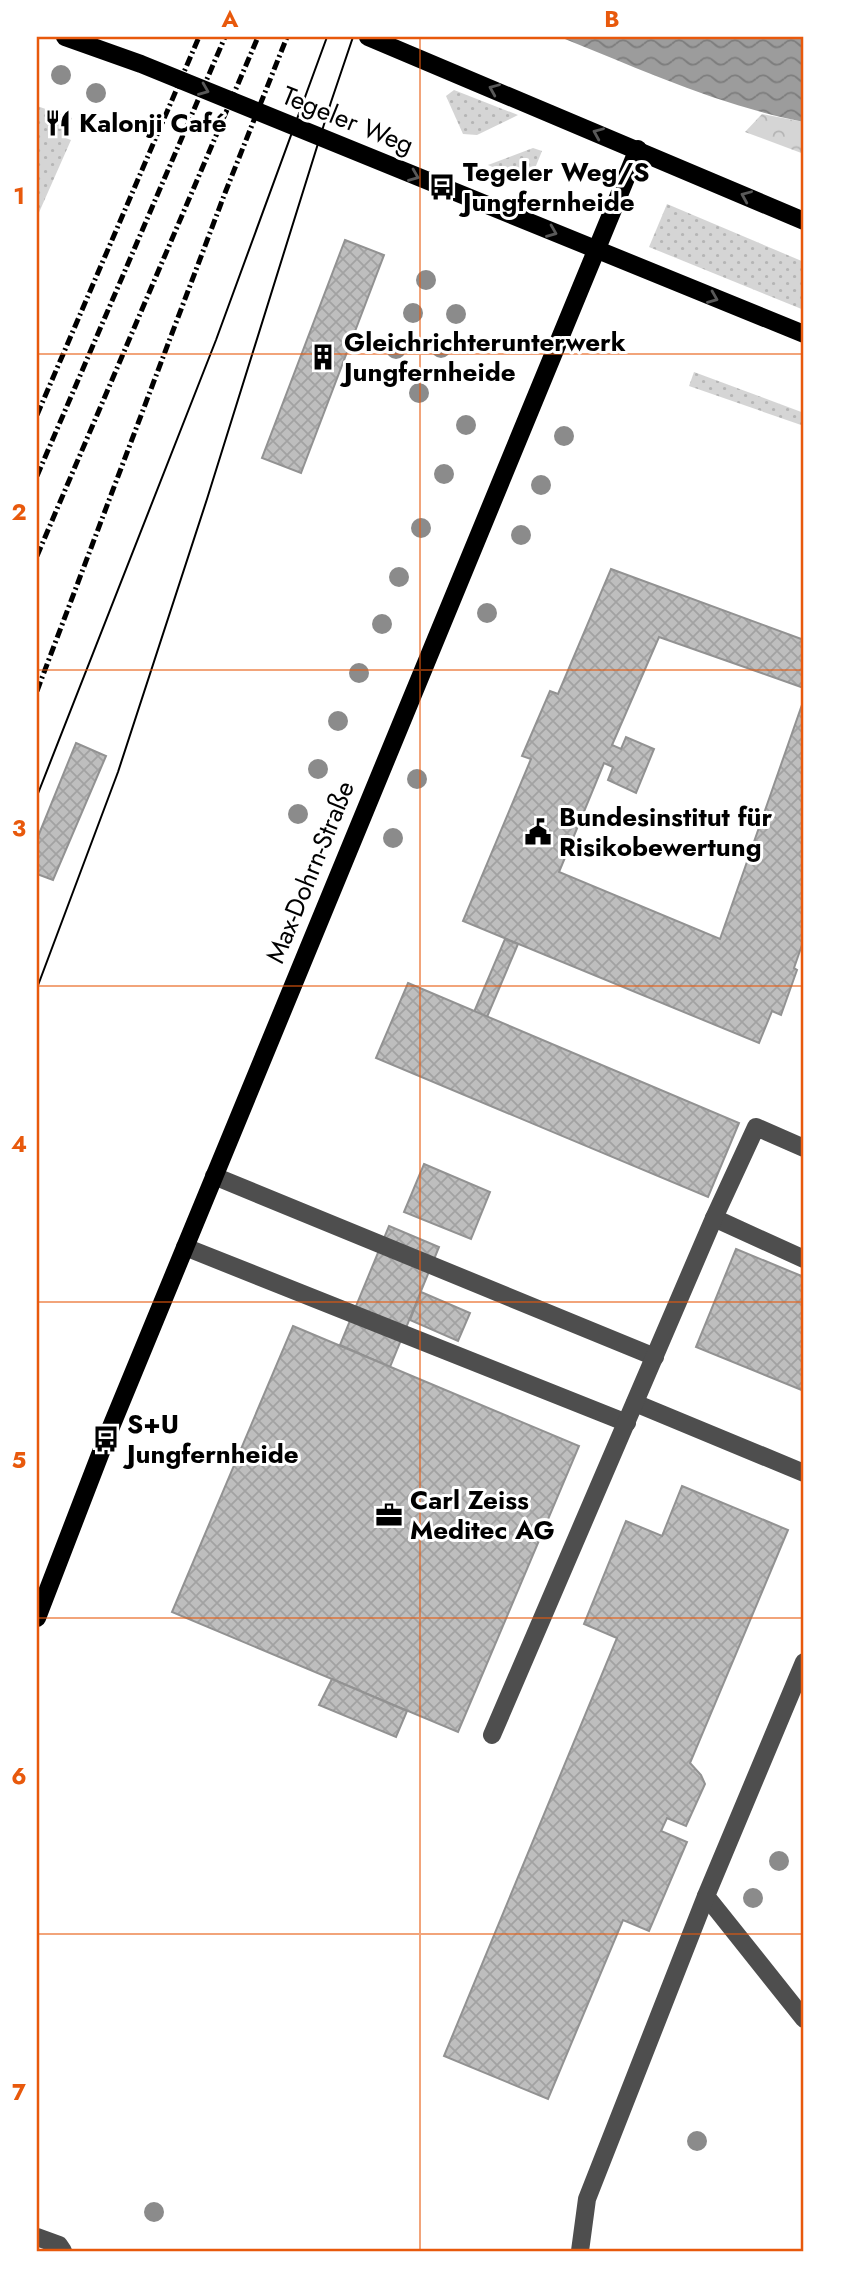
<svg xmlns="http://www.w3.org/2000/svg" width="841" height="2288" viewBox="0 0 841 2288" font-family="Jost,sans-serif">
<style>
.grass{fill:url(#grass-dots)}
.forest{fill:url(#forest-crowns)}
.water{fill:url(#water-waves)}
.building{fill:url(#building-cross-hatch);stroke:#929292;stroke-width:2}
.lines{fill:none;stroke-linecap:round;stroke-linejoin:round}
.minor{stroke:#4e4e4e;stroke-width:18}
.major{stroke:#000;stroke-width:18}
.tram{stroke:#000;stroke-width:2}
.rail{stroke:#000;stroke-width:5;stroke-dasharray:10 3.5 2 3.5;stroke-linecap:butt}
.tree{fill:#8b8b8b}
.oneway{stroke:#595959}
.grid{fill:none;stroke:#e8590c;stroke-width:2;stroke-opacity:0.55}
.labels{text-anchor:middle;stroke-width:6;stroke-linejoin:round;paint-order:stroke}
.street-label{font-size:26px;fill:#000;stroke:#fff}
.poi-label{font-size:26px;font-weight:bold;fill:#000;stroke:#fff;text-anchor:start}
.neatline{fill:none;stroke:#e8590c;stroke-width:2.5}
.grid-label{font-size:23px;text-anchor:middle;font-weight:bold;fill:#e8590c}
</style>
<defs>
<pattern id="grass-dots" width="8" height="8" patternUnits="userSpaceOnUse" patternTransform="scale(1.75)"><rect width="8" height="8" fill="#d5d5d5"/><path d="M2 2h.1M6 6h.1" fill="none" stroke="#b5b5b5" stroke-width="1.8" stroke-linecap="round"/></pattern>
<pattern id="forest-crowns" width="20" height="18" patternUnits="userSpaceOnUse" patternTransform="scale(1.75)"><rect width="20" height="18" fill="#d5d5d5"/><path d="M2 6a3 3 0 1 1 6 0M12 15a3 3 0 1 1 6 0" fill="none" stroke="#b5b5b5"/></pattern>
<pattern id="water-waves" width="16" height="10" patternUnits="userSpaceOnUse" patternTransform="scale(1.75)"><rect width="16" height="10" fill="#9c9c9c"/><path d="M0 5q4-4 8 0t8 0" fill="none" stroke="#7d7d7d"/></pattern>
<pattern id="building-cross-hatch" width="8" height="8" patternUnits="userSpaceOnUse" patternTransform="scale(1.75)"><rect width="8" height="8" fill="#bebebe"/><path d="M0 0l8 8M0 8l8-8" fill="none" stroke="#a2a2a2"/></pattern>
</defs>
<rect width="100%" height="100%" fill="#fff"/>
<g class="grass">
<path d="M 454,90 L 518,115 L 477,135 L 463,134 L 446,96 Z"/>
<path d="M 37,106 L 72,118 L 63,137 L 71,140 L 37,217 Z"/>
<path d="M 533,148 L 542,151 L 529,183 L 488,165 Z"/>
<path d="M 667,204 L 804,262 L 804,310 L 649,247 Z"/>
<path d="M 694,372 L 804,413 L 804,426 L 689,386 Z"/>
</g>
<path class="forest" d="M 762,114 L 804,122 L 804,154 L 745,132 Z"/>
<path class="water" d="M 560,37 L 804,37 L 804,122 C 720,106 640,69 560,37 Z"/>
<g class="building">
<path d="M 345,240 L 384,255 L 301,473 L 262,458 Z"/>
<path d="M 611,569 L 804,640 L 804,688 L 659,637 L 612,745 L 621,749 L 626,737 L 654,749 L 636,793 L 608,780 L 613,767 L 604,763 L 559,872 L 720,939 L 804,699 L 804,939 L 794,968 L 797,970 L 781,1015 L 772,1011 L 759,1043 L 463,921 L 531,759 L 522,756 L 550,691 L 558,694 Z"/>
<path d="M 76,743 L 106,756 L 53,880 L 37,874 L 37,839 Z"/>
<path d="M 505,939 L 518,944 L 487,1017 L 474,1012 Z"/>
<path d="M 408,983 L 739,1123 L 708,1197 L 376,1058 Z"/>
<path d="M 424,1164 L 490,1192 L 471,1239 L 404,1212 Z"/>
<path d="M 389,1226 L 439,1247 L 390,1367 L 340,1345 Z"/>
<path d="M 736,1249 L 804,1277 L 804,1391 L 696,1347 Z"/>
<path d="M 421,1292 L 470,1313 L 458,1341 L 410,1320 Z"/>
<path d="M 293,1326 L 579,1446 L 458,1732 L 172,1612 Z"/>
<path d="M 682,1486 L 788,1530 L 690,1763 L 701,1775 L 705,1784 L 686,1826 L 667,1818 L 661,1831 L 687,1842 L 649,1931 L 623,1920 L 548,2099 L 444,2056 L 617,1638 L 584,1624 L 626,1521 L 662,1536 Z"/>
<path d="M 332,1679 L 407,1711 L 396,1737 L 319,1705 Z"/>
</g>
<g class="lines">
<g class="minor">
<path d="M 214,1176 L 655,1357"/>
<path d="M 714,1218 L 804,1259"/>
<path d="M 185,1247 L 627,1423"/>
<path d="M 635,1403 L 804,1473"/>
<path d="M 804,1662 L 706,1896 L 804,2019"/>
<path d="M 492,1735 L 714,1218 L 756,1127 L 804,1148"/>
<path d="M 37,2237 L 59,2245 L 63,2251"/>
<path d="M 580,2251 L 587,2199 L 706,1896"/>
</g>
<g class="major">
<path d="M 65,37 L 141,64 L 804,334"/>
<path d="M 368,37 L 804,221"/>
<path d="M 37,1618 L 106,1439 L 638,149"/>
</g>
<g class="tram">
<path d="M 37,796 L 216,340 L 327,37"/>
<path d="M 37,988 L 118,772 L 207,499 L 331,102 L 353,37"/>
</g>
<g class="rail">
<path d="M 37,415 L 199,37"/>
<path d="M 37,476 L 225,37"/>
<path d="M 37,556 L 258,37"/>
<path d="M 37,691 L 225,193 L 287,37"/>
</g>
</g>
<g class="tree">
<circle cx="61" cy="75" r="10"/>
<circle cx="96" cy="93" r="10"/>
<circle cx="426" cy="280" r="10"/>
<circle cx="413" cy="313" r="10"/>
<circle cx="456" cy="314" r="10"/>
<circle cx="441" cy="348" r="10"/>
<circle cx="396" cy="349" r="10"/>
<circle cx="419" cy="393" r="10"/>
<circle cx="466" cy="425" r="10"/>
<circle cx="564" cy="436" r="10"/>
<circle cx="444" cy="474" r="10"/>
<circle cx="541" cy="485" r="10"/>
<circle cx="421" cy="528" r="10"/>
<circle cx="521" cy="535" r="10"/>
<circle cx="399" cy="577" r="10"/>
<circle cx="487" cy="613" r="10"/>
<circle cx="382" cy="624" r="10"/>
<circle cx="359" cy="673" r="10"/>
<circle cx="338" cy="721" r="10"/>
<circle cx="318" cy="769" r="10"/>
<circle cx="417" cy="779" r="10"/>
<circle cx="298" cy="814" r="10"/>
<circle cx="393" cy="838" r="10"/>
<circle cx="779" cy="1861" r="10"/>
<circle cx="753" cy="1898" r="10"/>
<circle cx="697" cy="2141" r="10"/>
<circle cx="154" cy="2212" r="10"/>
</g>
<defs><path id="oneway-chevron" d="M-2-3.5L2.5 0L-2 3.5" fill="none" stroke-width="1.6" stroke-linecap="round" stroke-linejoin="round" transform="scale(1.75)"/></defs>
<g class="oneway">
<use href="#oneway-chevron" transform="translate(494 89) rotate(-157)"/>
<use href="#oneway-chevron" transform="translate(204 90) rotate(22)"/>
<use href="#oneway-chevron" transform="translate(598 133) rotate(-157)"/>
<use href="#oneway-chevron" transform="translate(414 176) rotate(22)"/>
<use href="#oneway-chevron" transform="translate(746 196) rotate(-157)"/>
<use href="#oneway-chevron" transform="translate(552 232) rotate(22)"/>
<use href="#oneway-chevron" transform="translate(713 298) rotate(22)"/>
</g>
<path class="grid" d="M 420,37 L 420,2251M 37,354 L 804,354M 37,670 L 804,670M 37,986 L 804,986M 37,1302 L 804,1302M 37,1618 L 804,1618M 37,1934 L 804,1934"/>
<defs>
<g id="restaurant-bare" transform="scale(2.1)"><path d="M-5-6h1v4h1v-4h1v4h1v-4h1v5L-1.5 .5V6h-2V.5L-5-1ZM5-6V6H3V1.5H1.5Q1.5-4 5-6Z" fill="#000" stroke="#fff" stroke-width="2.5" paint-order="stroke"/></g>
<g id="bus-bare" transform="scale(2.1)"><path d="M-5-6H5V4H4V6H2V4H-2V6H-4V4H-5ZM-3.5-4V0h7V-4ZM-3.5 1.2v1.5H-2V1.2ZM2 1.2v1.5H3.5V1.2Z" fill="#000" stroke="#fff" stroke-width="2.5" paint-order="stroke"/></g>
<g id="building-bare" transform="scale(2.1)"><path d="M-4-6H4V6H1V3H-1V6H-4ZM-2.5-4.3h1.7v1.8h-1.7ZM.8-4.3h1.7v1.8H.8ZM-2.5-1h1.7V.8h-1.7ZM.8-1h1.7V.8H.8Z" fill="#000" stroke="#fff" stroke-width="2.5" paint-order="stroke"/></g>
<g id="civic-bare" transform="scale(2.1)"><path d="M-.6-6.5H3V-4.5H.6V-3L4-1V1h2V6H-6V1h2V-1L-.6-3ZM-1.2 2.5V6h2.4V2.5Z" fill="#000" stroke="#fff" stroke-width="2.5" paint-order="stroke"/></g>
<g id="office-bare" transform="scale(2.1)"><path d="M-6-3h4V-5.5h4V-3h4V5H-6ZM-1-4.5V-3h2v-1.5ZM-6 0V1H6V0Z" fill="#000" stroke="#fff" stroke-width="2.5" paint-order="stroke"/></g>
</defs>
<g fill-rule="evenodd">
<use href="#restaurant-bare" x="58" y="123"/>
<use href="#bus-bare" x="442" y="187"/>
<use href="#building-bare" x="323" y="357"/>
<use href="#civic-bare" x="538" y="832"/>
<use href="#bus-bare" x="106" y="1439"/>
<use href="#office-bare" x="389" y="1515"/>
</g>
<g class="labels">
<g class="street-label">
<text transform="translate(348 120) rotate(22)" y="9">Tegeler Weg</text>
<text transform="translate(310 872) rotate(-68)" y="9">Max-Dohrn-Straße</text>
</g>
<g class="poi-label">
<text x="79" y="132">Kalonji Café</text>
<text x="463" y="181">Tegeler Weg/S<tspan x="463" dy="30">Jungfernheide</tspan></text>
<text x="344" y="351">Gleichrichterunterwerk<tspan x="344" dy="30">Jungfernheide</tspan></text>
<text x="559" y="826">Bundesinstitut für<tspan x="559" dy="30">Risikobewertung</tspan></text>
<text x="127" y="1433">S+U<tspan x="127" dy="30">Jungfernheide</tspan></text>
<text x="410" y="1509">Carl Zeiss<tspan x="410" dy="30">Meditec AG</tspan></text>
</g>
</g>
<rect width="841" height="2288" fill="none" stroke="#ffffff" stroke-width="77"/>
<rect x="38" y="38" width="764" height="2212" class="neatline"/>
<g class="grid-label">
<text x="230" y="27">A</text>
<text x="612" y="27">B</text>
<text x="19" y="204">1</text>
<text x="19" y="520">2</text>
<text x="19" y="836">3</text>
<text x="19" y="1152">4</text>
<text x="19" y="1468">5</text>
<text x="19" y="1784">6</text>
<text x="19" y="2100">7</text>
</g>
</svg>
